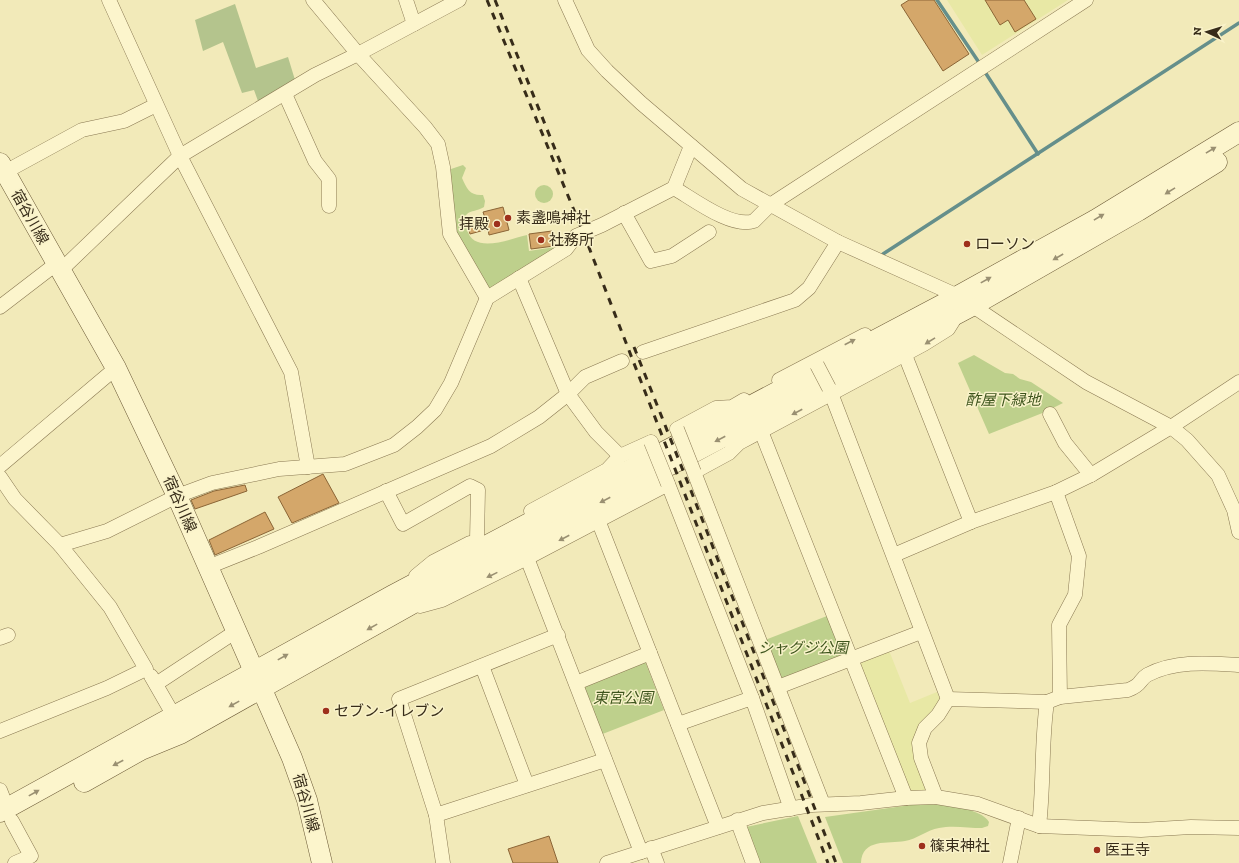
<svg xmlns="http://www.w3.org/2000/svg" width="1239" height="863" viewBox="0 0 1239 863" font-family="'Zilla Slab','Noto Sans JP',serif">
<style>
.farmland{fill:#e8e8a5}
.green{fill:#bed08c}
.cemetery{fill:#b4c48d}
.lines{fill:none;stroke-linecap:round;stroke-linejoin:round}
.stream{stroke:#658f8b;stroke-width:3.5}
.building{fill:#d4a76a;stroke:#8b6536}
.street-casing{stroke:#897852;stroke-width:15}
.secondary-casing{stroke:#6b5936;stroke-width:21}
.street{stroke:#fcf5cc;stroke-width:14}
.secondary{stroke:#fcf5cc;stroke-width:20}
.rail{stroke:#372c19;stroke-width:3;stroke-dasharray:7 7;stroke-linecap:butt}
.street-bridge-casing{stroke:#897852;stroke-width:15;stroke-linecap:butt}
.street-bridge{stroke:#fcf5cc;stroke-width:14}
.oneway{fill:#9a9072}
.poi-dot{fill:#9e301c;stroke:#f9f2c9;stroke-width:1.5}
.labels{text-anchor:middle;stroke-width:3;stroke-linejoin:round;paint-order:stroke}
.street-label{font-size:15px;fill:#372c19;stroke:#f9f2c9}
.poi-label{font-size:15px;fill:#372c19;stroke:#f9f2c9;text-anchor:start}
.park-label{font-size:15px;font-style:italic;fill:#3e551d;stroke:#f9f2c9}
</style>
<rect width="100%" height="100%" fill="#f2eab9"/>
<g class="farmland">
<path d="M 947,0 L 1068,0 L 982,55 Z"/>
<path d="M 888,648 L 910,703 L 937,692 L 940,699 L 916,734 L 928,791 L 910,794 L 857,660 Z"/>
</g>
<g class="green">
<path d="M 463,165 L 466,168 L 462,178 C 467,189 470,196 483,195 L 485,201 L 484,207 C 472,214 461,208 467,229 C 473,255 509,239 527,235 L 529,251 L 555,247 L 565,243 L 491,291 L 454,231 L 448,172 L 451,169 Z"/>
<circle cx="544" cy="194" r="9"/>
<path d="M 974,355 L 1005,373 L 1013,374 L 1020,379 L 1031,382 L 1063,403 L 1045,412 L 989,434 L 958,363 Z"/>
<path d="M 827,616 L 842,655 L 780,679 L 765,640 Z"/>
<path d="M 645,661 L 664,710 L 600,735 L 581,687 Z"/>
<path d="M 925,803 C 939,803 982,808 989,822 L 988,826 L 982,828 C 969,828 952,825 939,828 C 927,830 917,839 905,841 C 888,844 862,838 861,863 L 843,863 L 825,817 Z"/>
<path d="M 798,816 L 817,863 L 760,863 L 746,827 Z"/>
</g>
<path class="cemetery" d="M 235,4 L 256,68 L 288,57 L 295,80 L 258,101 L 254,90 L 242,93 L 223,42 L 203,51 L 195,20 Z"/>
<g class="lines">
<g class="stream">
<path d="M 937,0 L 980,64"/>
<path d="M 983,69 L 1038,154"/>
<path d="M 883,254 L 1239,23"/>
</g>
</g>
<g class="building">
<path d="M 909,0 L 934,0 L 969,54 L 943,71 L 901,5 Z"/>
<path d="M 985,0 L 1024,0 L 1036,19 L 1015,32 L 1008,20 L 1000,25 Z"/>
<path d="M 503,207 L 509,230 L 489,235 L 488,229 L 470,234 L 467,223 L 485,218 L 483,212 Z"/>
<path d="M 552,231 L 554,246 L 531,249 L 529,234 Z"/>
<path d="M 323,474 L 339,503 L 292,523 L 278,497 Z"/>
<path d="M 245,485 L 247,491 L 195,509 L 191,500 L 214,491 Z"/>
<path d="M 265,512 L 274,529 L 215,555 L 209,540 Z"/>
<path d="M 549,836 L 558,863 L 513,863 L 508,849 Z"/>
</g>
<g class="lines">
<g class="street-casing">
<g id="street">
<path d="M 109,0 L 180,156 L 291,372 L 308,467"/>
<path d="M 313,0 L 358,54 L 425,127 L 438,144 L 443,167 L 450,234 L 487,298"/>
<path d="M 406,0 L 414,24"/>
<path d="M 565,0 L 588,50 L 607,71 L 641,103 L 742,189 L 838,242 L 958,296 L 1086,382 L 1171,427 L 1187,440 L 1218,475 L 1234,510 L 1239,532"/>
<path d="M 285,94 L 315,161 L 329,179 L 329,206"/>
<path d="M 5,172 L 82,130 L 124,121 L 156,105"/>
<path d="M 674,188 L 691,146"/>
<path d="M 624,213 L 651,261 L 672,256 L 709,232"/>
<path d="M 60,271 L 180,156 L 315,75 L 358,54 L 459,0"/>
<path d="M 519,278 L 568,394 L 596,432 L 620,456"/>
<path d="M 0,307 L 56,264"/>
<path d="M 643,352 L 795,300 L 809,288 L 838,242"/>
<path d="M 905,355 L 971,522"/>
<path d="M 779,380 L 865,335"/>
<path d="M 829,388 L 948,699"/>
<path d="M 1050,414 L 1065,443 L 1091,475"/>
<path d="M 677,429 L 716,408 L 732,407 L 744,400"/>
<path d="M 761,431 L 906,798"/>
<path d="M 0,466 L 116,368"/>
<path d="M 0,477 L 15,499 L 60,545 L 110,607 L 146,669 L 107,688 L 0,731"/>
<path d="M 386,491 L 403,524 L 470,486 L 478,490 L 477,540"/>
<path d="M 1056,492 L 1079,556 L 1075,595 L 1059,625 L 1060,697"/>
<path d="M 531,511 L 607,470 L 620,456 L 651,442"/>
<path d="M 598,520 L 718,827"/>
<path d="M 60,545 L 107,531 L 177,496 L 212,483 L 279,469 L 345,464 L 394,445 L 417,427 L 435,410 L 451,383 L 487,298 L 566,249 L 576,236 L 602,225 L 674,188 C 693,199 732,229 754,221 L 770,205 L 1086,0"/>
<path d="M 894,555 L 971,522 L 1056,492 L 1091,475 L 1171,427 L 1239,382"/>
<path d="M 527,558 L 641,852"/>
<path d="M 208,567 L 258,547 L 491,446 L 539,417 L 568,394 L 585,377 L 622,361"/>
<path d="M 416,576 L 433,562 L 470,543"/>
<path d="M 420,606 L 442,600 L 527,558 L 668,484 L 752,698"/>
<path d="M 558,635 L 399,699 L 436,815 L 605,760"/>
<path d="M 0,638 L 8,635"/>
<path d="M 482,666 L 527,785"/>
<path d="M 151,676 L 174,716"/>
<path d="M 576,683 L 650,653"/>
<path d="M 156,684 L 235,632"/>
<path d="M 778,687 L 921,632"/>
<path d="M 948,699 L 1047,702 L 1060,697 L 1128,690 C 1142,685 1139,680 1147,675 C 1175,660 1209,663 1239,665"/>
<path d="M 678,724 L 752,698 L 791,809"/>
<path d="M 0,790 L 7,808"/>
<path d="M 936,797 L 921,758 L 919,743 L 925,728 L 938,715 L 948,699"/>
<path d="M 823,804 L 694,472 L 729,453 L 739,443 L 924,344 L 948,329 L 953,321"/>
<path d="M 436,815 L 443,863"/>
<path d="M 737,820 L 753,863"/>
<path d="M 12,821 L 31,856 L 15,863"/>
<path d="M 1039,826 C 1044,785 1041,743 1047,702"/>
<path d="M 651,848 L 657,863"/>
<path d="M 607,863 L 763,813 L 812,805 L 861,803 L 906,798 L 936,797 L 978,804 L 1039,826 L 1141,830 L 1191,827 L 1239,828"/>
<path d="M 1010,863 L 1019,818"/>
</g>
</g>
<g class="secondary-casing">
<g id="secondary">
<path d="M 0,163 L 116,368 L 177,496 L 292,758 L 307,800 L 322,863"/>
<path d="M 84,782 L 141,750 L 180,734 L 503,553 L 974,305 L 1138,211 L 1217,162"/>
<path d="M 0,812 L 393,595 L 945,303 L 1095,220 L 1239,132"/>
</g>
</g>
<use href="#street" class="street"/>
<use href="#secondary" class="secondary"/>
<g class="rail">
<path d="M 487,0 L 583,232 L 828,863"/>
<path d="M 495,0 L 565,174"/>
<path d="M 634,347 L 688,483 L 836,863"/>
</g>
<g class="street-bridge-casing">
<g id="street-bridge">
<path d="M 817,365 L 829,388"/>
<path d="M 677,429 L 694,472"/>
<path d="M 651,442 L 668,484"/>
</g>
</g>
<use href="#street-bridge" class="street-bridge"/>
</g>
<defs><path id="oneway-solid" d="M-6-.8H1V-3.2L6.5 0L1 3.2V.8H-6Z"/></defs>
<g class="oneway">
<use href="#oneway-solid" transform="translate(1211 150) rotate(-31)"/>
<use href="#oneway-solid" transform="translate(1170 191) rotate(148)"/>
<use href="#oneway-solid" transform="translate(1099 217) rotate(-31)"/>
<use href="#oneway-solid" transform="translate(1058 257) rotate(150)"/>
<use href="#oneway-solid" transform="translate(986 280) rotate(-29)"/>
<use href="#oneway-solid" transform="translate(930 341) rotate(148)"/>
<use href="#oneway-solid" transform="translate(850 342) rotate(-27)"/>
<use href="#oneway-solid" transform="translate(797 412) rotate(152)"/>
<use href="#oneway-solid" transform="translate(720 439) rotate(152)"/>
<use href="#oneway-solid" transform="translate(605 500) rotate(152)"/>
<use href="#oneway-solid" transform="translate(564 538) rotate(152)"/>
<use href="#oneway-solid" transform="translate(492 575) rotate(154)"/>
<use href="#oneway-solid" transform="translate(372 627) rotate(151)"/>
<use href="#oneway-solid" transform="translate(283 657) rotate(-29)"/>
<use href="#oneway-solid" transform="translate(234 704) rotate(151)"/>
<use href="#oneway-solid" transform="translate(118 763) rotate(152)"/>
<use href="#oneway-solid" transform="translate(34 793) rotate(-29)"/>
</g>
<g class="poi-dot">
<circle cx="508" cy="218" r="4"/>
<circle cx="497" cy="224" r="4"/>
<circle cx="541" cy="240" r="4"/>
<circle cx="967" cy="244" r="4"/>
<circle cx="326" cy="711" r="4"/>
<circle cx="922" cy="846" r="4"/>
<circle cx="1097" cy="850" r="4"/>
</g>
<g class="labels">
<g class="street-label">
<text transform="translate(30 217) rotate(61)" y="5">宿谷川線</text>
<text transform="translate(180 504) rotate(66)" y="5">宿谷川線</text>
<text transform="translate(306 803) rotate(74)" y="5">宿谷川線</text>
</g>
<g class="poi-label">
<text x="516" y="223">素盞鳴神社</text>
<text x="489" y="229" text-anchor="end">拝殿</text>
<text x="549" y="245">社務所</text>
<text x="975" y="249">ローソン</text>
<text x="334" y="716">セブン-イレブン</text>
<text x="930" y="851">篠束神社</text>
<text x="1105" y="855">医王寺</text>
</g>
<g class="park-label">
<text x="1003" y="405">酢屋下緑地</text>
<text x="803" y="653">シャグジ公園</text>
<text x="623" y="703">東宮公園</text>
</g>
</g>
<g transform="translate(1207 32) rotate(274)" stroke="#f9f2c9" stroke-width="3" paint-order="stroke">
<path d="M0-3L7 15L0 10L-7 15Z" fill="#372c19"/>
<text y="-6" font-size="11" font-weight="bold" text-anchor="middle" fill="#372c19">N</text>
</g>
</svg>
